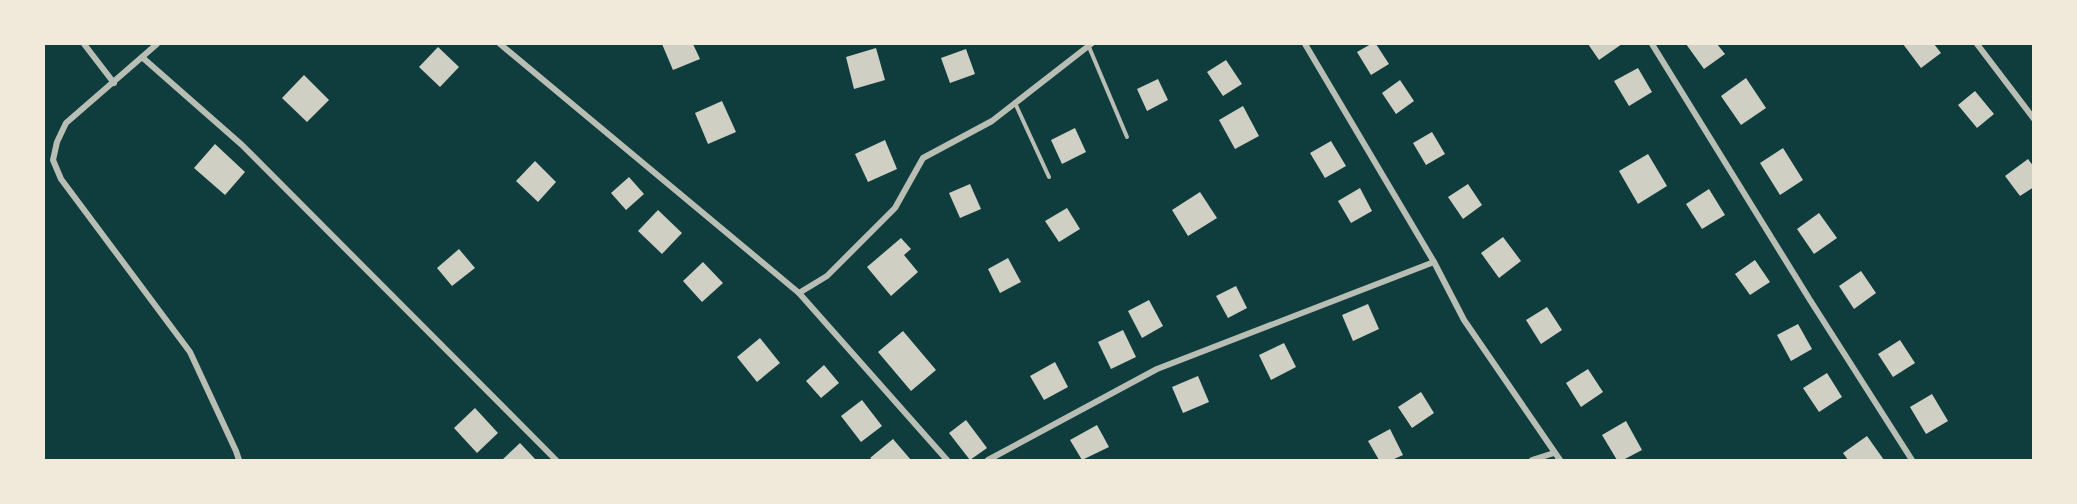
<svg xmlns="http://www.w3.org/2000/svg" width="2077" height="504" viewBox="0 0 2077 504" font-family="'Exo 2',sans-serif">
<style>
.building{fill:#cfcfc3}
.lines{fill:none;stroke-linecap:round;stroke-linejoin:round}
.service{stroke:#b8beb3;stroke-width:4}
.minor{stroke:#b8beb3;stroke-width:6}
</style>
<rect width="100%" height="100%" fill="#0f3d3e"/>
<g class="building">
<path d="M 662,44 L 693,44 L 700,59 L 673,70 Z"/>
<path d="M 1371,44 L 1376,44 L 1389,64 L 1371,75 L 1357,52 Z"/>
<path d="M 1588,44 L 1622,44 L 1599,60 Z"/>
<path d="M 1686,44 L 1717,44 L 1725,54 L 1704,69 Z"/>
<path d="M 1903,44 L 1934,44 L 1941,53 L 1921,68 Z"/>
<path d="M 438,47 L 459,67 L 440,87 L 419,67 Z"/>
<path d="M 876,48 L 885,80 L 854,89 L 846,57 Z"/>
<path d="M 966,49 L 975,74 L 950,83 L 941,58 Z"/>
<path d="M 1226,60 L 1242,84 L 1223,96 L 1207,72 Z"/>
<path d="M 1638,68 L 1652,92 L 1629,106 L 1614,81 Z"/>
<path d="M 304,75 L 329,100 L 307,122 L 282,98 Z"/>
<path d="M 1746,78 L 1766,108 L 1741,125 L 1721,96 Z"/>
<path d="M 1158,79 L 1168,100 L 1147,111 L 1137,89 Z"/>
<path d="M 1400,80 L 1414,101 L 1396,114 L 1382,93 Z"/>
<path d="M 1975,91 L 1994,114 L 1977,128 L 1958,105 Z"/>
<path d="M 722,101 L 736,132 L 708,144 L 695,113 Z"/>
<path d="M 1243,106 L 1259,136 L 1235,149 L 1219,120 Z"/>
<path d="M 1075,128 L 1086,152 L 1062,164 L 1051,140 Z"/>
<path d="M 1432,132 L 1445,154 L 1426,165 L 1413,143 Z"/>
<path d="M 885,140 L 897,169 L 868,182 L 855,154 Z"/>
<path d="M 1331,141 L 1346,166 L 1325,178 L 1310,153 Z"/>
<path d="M 215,144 L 245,172 L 225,195 L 194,168 Z"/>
<path d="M 1783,148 L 1803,180 L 1780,195 L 1760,163 Z"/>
<path d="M 1648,154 L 1667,186 L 1638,204 L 1619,171 Z"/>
<path d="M 2028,159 L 2034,167 L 2034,187 L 2020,196 L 2005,176 Z"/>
<path d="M 535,161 L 556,182 L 538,202 L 516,181 Z"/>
<path d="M 629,177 L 644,194 L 626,210 L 611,193 Z"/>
<path d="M 970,184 L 981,209 L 960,218 L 949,193 Z"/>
<path d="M 1468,184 L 1482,205 L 1463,219 L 1448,197 Z"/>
<path d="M 1360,188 L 1372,211 L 1351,223 L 1338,201 Z"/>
<path d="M 1709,189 L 1725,215 L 1702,229 L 1686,204 Z"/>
<path d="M 1200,192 L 1217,218 L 1188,236 L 1172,210 Z"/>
<path d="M 1067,208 L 1080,229 L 1059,242 L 1045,221 Z"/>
<path d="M 658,210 L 682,233 L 662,254 L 638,231 Z"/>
<path d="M 1819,213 L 1837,238 L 1814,254 L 1797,229 Z"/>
<path d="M 1503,237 L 1521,261 L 1499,278 L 1481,253 Z"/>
<path d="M 901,238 L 911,249 L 904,255 L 918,272 L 891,296 L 867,267 Z"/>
<path d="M 459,249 L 475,268 L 452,286 L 437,268 Z"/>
<path d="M 1008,258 L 1021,282 L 1000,293 L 988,269 Z"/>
<path d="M 1755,260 L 1770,282 L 1750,295 L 1735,274 Z"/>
<path d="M 703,262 L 723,283 L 702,302 L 683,281 Z"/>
<path d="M 1861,271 L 1876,293 L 1854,309 L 1839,286 Z"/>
<path d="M 1236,286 L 1247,308 L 1228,318 L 1216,296 Z"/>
<path d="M 1149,300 L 1163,326 L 1142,338 L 1128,311 Z"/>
<path d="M 1368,304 L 1379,329 L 1353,341 L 1342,315 Z"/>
<path d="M 1547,307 L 1562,330 L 1541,344 L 1526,320 Z"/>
<path d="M 1798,324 L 1812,349 L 1791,361 L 1777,335 Z"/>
<path d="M 1123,330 L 1136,357 L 1111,369 L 1098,342 Z"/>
<path d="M 903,331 L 936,370 L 911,391 L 878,352 Z"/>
<path d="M 760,338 L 780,363 L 757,382 L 737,357 Z"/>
<path d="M 1900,340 L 1915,363 L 1893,377 L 1878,354 Z"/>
<path d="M 1284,343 L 1296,367 L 1271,380 L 1259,355 Z"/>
<path d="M 1055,362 L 1068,387 L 1044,400 L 1030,376 Z"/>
<path d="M 824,365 L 839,383 L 821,398 L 806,381 Z"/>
<path d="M 1588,369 L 1603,392 L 1581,407 L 1566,383 Z"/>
<path d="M 1827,373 L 1842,397 L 1819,412 L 1803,388 Z"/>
<path d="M 1198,376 L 1209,402 L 1183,413 L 1172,387 Z"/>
<path d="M 1421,392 L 1434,413 L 1412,428 L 1398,407 Z"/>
<path d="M 1932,394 L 1948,421 L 1926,434 L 1910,407 Z"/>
<path d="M 862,400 L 882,426 L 861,442 L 841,416 Z"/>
<path d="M 475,408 L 498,433 L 477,453 L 454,428 Z"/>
<path d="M 966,420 L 987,448 L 970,460 L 949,433 Z"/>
<path d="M 1626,421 L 1642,450 L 1623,460 L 1617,460 L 1602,435 Z"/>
<path d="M 1097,425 L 1109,447 L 1082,460 L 1070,440 Z"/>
<path d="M 1390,429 L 1403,455 L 1392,460 L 1379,460 L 1368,441 Z"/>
<path d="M 1867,436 L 1884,460 L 1848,460 L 1843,453 Z"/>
<path d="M 893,439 L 911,460 L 873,460 L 870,458 Z"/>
<path d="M 520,443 L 536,460 L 502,460 Z"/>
</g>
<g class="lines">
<g class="service">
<path d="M 1089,47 L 1127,137"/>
<path d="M 1015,103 L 1049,177"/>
</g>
<g class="minor">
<path d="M 84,44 L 114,83"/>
<path d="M 157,44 L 66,123 L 57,142 L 53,160 L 61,179 L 190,352 L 236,451 L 239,460"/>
<path d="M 500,44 L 799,293 L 947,460"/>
<path d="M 1305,44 L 1434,262 L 1464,320 L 1560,460"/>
<path d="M 1652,44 L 1810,300 L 1912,460"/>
<path d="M 1977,44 L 2034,119"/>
<path d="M 143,58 L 242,145 L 556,460"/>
<path d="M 799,293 L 827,276 L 895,208 L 923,158 L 992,121 L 1091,44"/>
<path d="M 988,460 L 1157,369 L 1434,262"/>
<path d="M 1532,460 L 1554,453"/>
</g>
</g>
<rect width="2077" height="504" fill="none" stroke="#f1e9da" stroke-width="90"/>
</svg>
